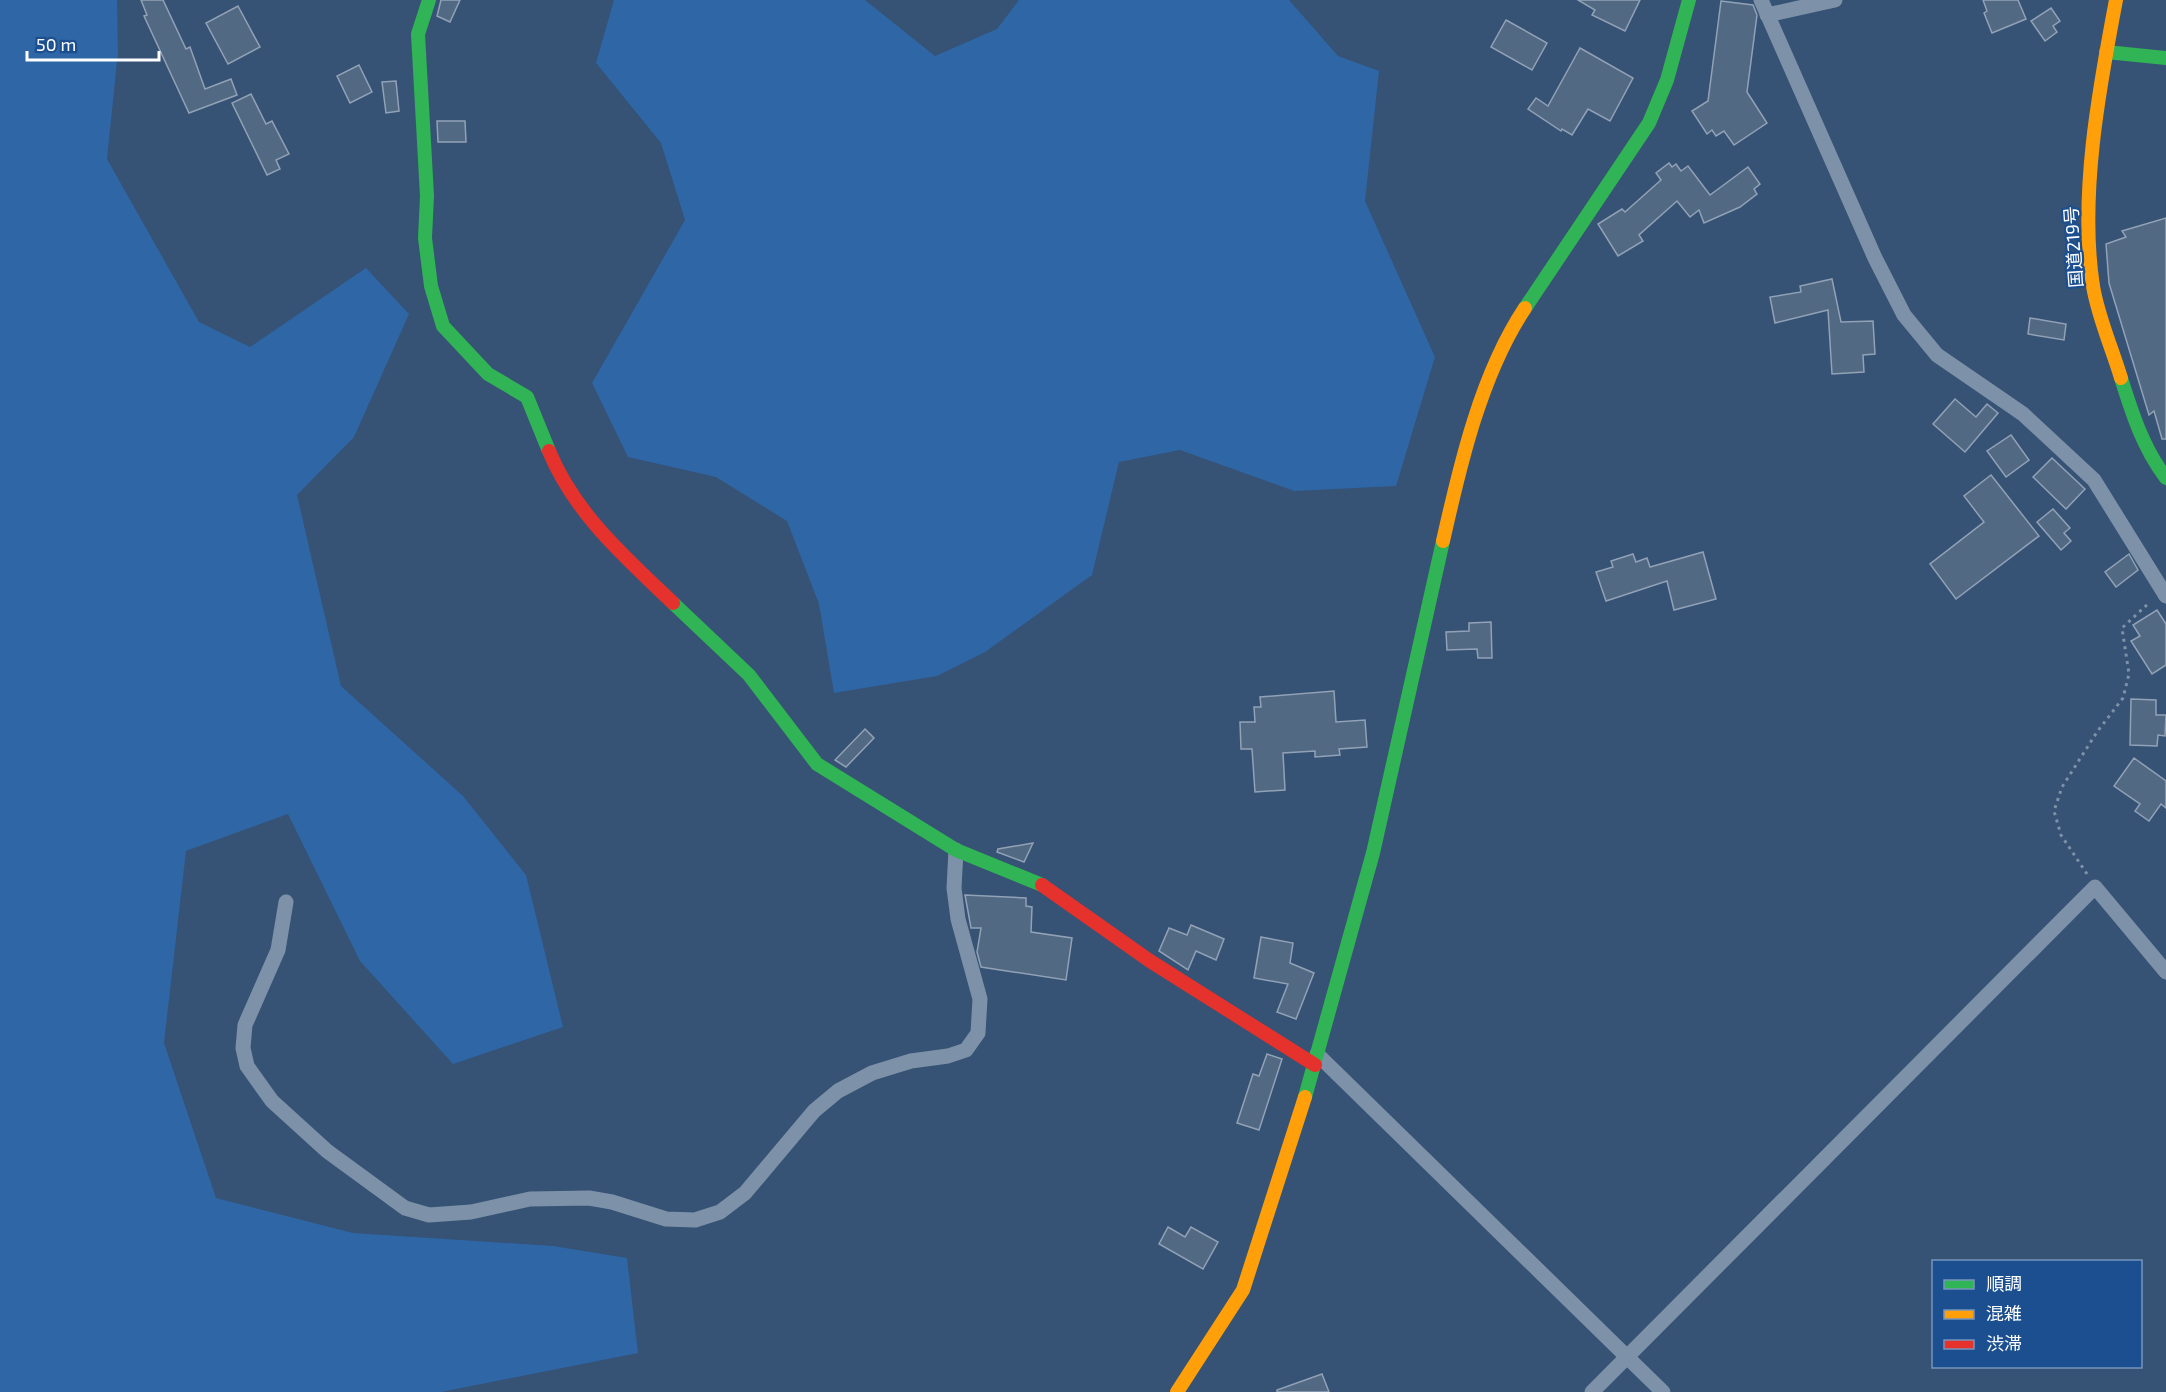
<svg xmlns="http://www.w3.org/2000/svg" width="2166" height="1392" viewBox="0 0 2166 1392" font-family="'Exo 2','Noto Sans JP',sans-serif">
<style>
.green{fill:#2f66a5}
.building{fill:#526984;stroke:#92a2b6;stroke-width:1.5}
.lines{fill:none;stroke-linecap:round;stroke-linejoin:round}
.path{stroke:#7d92a8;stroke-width:3;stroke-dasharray:3 4.5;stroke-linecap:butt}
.street{stroke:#7d92a8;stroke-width:15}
.fast{stroke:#30b455;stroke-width:14}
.slow{stroke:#ff9f0a;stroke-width:14}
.jam{stroke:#e5322d;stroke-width:14}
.labels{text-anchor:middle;stroke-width:4.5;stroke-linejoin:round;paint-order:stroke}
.street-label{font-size:18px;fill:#fff;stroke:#1b4f8f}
</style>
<rect width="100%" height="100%" fill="#365274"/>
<g class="green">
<path d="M 0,0 L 117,0 L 118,52 L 107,159 L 199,322 L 250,347 L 366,268 L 409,314 L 354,437 L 297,495 L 341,686 L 463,796 L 526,875 L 563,1027 L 453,1064 L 360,961 L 288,814 L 186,851 L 164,1043 L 216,1198 L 353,1233 L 553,1246 L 627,1258 L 638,1353 L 441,1392 L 0,1392 Z"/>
<path d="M 614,0 L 865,0 L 935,56 L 997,29 L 1019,0 L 1289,0 L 1338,56 L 1379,71 L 1365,201 L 1435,357 L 1396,486 L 1294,491 L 1180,450 L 1119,462 L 1092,575 L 985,652 L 937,676 L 834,693 L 819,604 L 787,521 L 716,477 L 628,457 L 592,383 L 685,220 L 661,143 L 596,63 Z"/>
</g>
<g class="building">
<path d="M 141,0 L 163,0 L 186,49 L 190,47 L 205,89 L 231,79 L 237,95 L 189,113 L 144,16 L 147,15 Z"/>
<path d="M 441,0 L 460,0 L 450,22 L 437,16 Z"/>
<path d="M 1578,0 L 1640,0 L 1625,31 L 1592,15 L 1595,10 Z"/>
<path d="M 1983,0 L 2018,0 L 2026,19 L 1992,33 L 1984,13 L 1987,11 Z"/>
<path d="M 1721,1 L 1753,5 L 1757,15 L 1747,92 L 1767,123 L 1734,145 L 1724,131 L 1716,136 L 1712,130 L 1707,134 L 1692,111 L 1708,101 Z"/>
<path d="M 238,6 L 260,47 L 228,64 L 206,23 Z"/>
<path d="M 2051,8 L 2060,21 L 2053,26 L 2057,32 L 2045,41 L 2031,21 Z"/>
<path d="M 1506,20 L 1547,43 L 1532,70 L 1491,47 Z"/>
<path d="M 1580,48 L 1633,78 L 1610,121 L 1588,109 L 1572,135 L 1562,129 L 1561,131 L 1528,109 L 1536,98 L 1548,106 Z"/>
<path d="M 359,65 L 372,92 L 350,103 L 337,76 Z"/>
<path d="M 396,81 L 399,111 L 386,113 L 382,82 Z"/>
<path d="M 251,94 L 266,124 L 272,121 L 289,154 L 276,160 L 280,169 L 267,175 L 232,103 Z"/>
<path d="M 437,121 L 465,121 L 466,142 L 438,142 Z"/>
<path d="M 1669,163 L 1672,167 L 1676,164 L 1681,171 L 1688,166 L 1710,195 L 1748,167 L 1760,184 L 1754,189 L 1757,194 L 1740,207 L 1704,223 L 1699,210 L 1690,217 L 1677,201 L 1639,235 L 1643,241 L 1618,256 L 1598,224 L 1622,209 L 1625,212 L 1661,180 L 1656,173 Z"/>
<path d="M 2166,218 L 2166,439 L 2162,439 L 2154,411 L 2149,415 L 2109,283 L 2106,244 L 2126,237 L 2122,231 Z"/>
<path d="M 1832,279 L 1841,322 L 1873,321 L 1875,354 L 1863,355 L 1864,372 L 1832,374 L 1828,310 L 1775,323 L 1770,297 L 1801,292 L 1800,286 Z"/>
<path d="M 2030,318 L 2066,324 L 2064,340 L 2028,334 Z"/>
<path d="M 1955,399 L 1976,417 L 1987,404 L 1998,413 L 1965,452 L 1933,424 Z"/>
<path d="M 2011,435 L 2029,460 L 2006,477 L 1987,451 Z"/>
<path d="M 2052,458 L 2085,489 L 2066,509 L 2033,477 Z"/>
<path d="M 1991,475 L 2039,536 L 1956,599 L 1930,564 L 1984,522 L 1964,496 Z"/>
<path d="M 2053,509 L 2070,528 L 2064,533 L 2071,541 L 2061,550 L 2037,522 Z"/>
<path d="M 1703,552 L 1716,599 L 1674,610 L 1667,581 L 1606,601 L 1596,572 L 1613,567 L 1611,561 L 1633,554 L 1636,562 L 1647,558 L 1650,567 Z"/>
<path d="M 2129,554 L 2138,570 L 2116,587 L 2105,572 Z"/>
<path d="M 2157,610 L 2166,624 L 2166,665 L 2152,674 L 2131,641 L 2140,636 L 2133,625 Z"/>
<path d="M 1491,622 L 1492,658 L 1478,658 L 1477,649 L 1447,650 L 1446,632 L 1469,631 L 1469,623 Z"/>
<path d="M 1334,691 L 1336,722 L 1365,720 L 1367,747 L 1339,749 L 1340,755 L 1315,757 L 1315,751 L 1283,753 L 1285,790 L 1255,792 L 1252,749 L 1241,749 L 1240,722 L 1255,722 L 1254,707 L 1261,707 L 1260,697 Z"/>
<path d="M 2131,699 L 2156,700 L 2156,715 L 2166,715 L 2165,736 L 2158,735 L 2157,746 L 2130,745 Z"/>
<path d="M 865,729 L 874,738 L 846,767 L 835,760 Z"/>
<path d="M 2134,758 L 2166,781 L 2166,808 L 2161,804 L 2149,821 L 2135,811 L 2140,804 L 2114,786 Z"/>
<path d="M 1033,843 L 1024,862 L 997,852 L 998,849 Z"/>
<path d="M 965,895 L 1026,898 L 1026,906 L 1032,907 L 1031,932 L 1072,938 L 1066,980 L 981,967 L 977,952 L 981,928 L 971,928 Z"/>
<path d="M 1191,925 L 1224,939 L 1216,960 L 1196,951 L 1188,970 L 1159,951 L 1169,928 L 1187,935 Z"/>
<path d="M 1261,937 L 1293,943 L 1290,963 L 1314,973 L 1296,1019 L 1277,1012 L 1288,984 L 1254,978 Z"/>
<path d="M 1267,1054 L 1282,1059 L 1259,1130 L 1237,1123 L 1253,1074 L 1259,1076 Z"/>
<path d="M 1168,1227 L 1185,1237 L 1191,1227 L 1218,1242 L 1203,1269 L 1159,1244 Z"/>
<path d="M 1322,1374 L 1329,1392 L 1277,1392 L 1277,1390 Z"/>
</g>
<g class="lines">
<path class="path" d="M 2087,874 L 2061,835 L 2054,811 L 2062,787 L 2097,732 L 2123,698 L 2129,674 L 2122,628 L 2150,602"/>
<g class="street">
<path d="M 1761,0 L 1875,258 L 1904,315 L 1937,355 L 2023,414 L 2094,480 L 2166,596"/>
<path d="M 1767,15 L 1835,0"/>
<path d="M 286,902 L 278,950 L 245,1025 L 243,1048 L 247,1066 L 272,1101 L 327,1151 L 405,1208 L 429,1215 L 471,1212 L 530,1199 L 589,1198 L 612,1202 L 666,1219 L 695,1220 L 720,1212 L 745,1193 L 814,1111 L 838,1091 L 872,1073 L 911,1061 L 948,1056 L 966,1050 L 978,1033 L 980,999 L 958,919 L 954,888 L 956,850"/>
<path d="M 1317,1054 L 1663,1392"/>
<path d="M 1592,1392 L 2095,887 L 2166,972"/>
</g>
<g class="fast">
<path d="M 429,0 L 418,34 L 427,196 L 425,238 L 431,286 L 443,326 L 488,374 L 527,397 L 549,451"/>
<path d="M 2106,52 L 2166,58"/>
<path d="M 1525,308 L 1649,123 L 1667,80 L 1689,0"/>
<path d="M 2121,378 C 2132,413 2143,448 2166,478"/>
<path d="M 673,603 L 749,675 L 817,764 L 956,850 L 1042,885"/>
<path d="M 1305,1097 L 1373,853 L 1443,541"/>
</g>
<g class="slow">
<path d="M 2116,0 C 2099,89 2079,197 2093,286 C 2098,317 2112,348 2121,378"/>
<path d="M 1443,541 C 1460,465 1481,374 1525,308"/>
<path d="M 1177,1392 L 1243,1290 L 1305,1097"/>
</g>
<g class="jam">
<path d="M 549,451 C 575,514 625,557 673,603"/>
<path d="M 1042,885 L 1150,961 L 1315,1065"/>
</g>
</g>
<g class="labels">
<g class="street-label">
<text transform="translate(2074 247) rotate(-94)" y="6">国道219号</text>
</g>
</g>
<rect x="1932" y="1260" width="210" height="108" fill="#1b4f8f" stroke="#7695bc" stroke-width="1.5"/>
<rect x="1944" y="1280" width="30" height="9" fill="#30b455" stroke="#7695bc" stroke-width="1.5"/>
<text x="1986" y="1290" font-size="18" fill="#ffffff">順調</text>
<rect x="1944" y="1310" width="30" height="9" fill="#ff9f0a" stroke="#7695bc" stroke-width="1.5"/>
<text x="1986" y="1320" font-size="18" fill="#ffffff">混雑</text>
<rect x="1944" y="1340" width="30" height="9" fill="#e5322d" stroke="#7695bc" stroke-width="1.5"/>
<text x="1986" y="1350" font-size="18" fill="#ffffff">渋滞</text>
<path d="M27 51v9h132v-9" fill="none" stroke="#ffffff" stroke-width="3"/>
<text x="36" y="51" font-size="18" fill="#ffffff" stroke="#1b4f8f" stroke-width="4.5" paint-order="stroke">50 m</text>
</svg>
